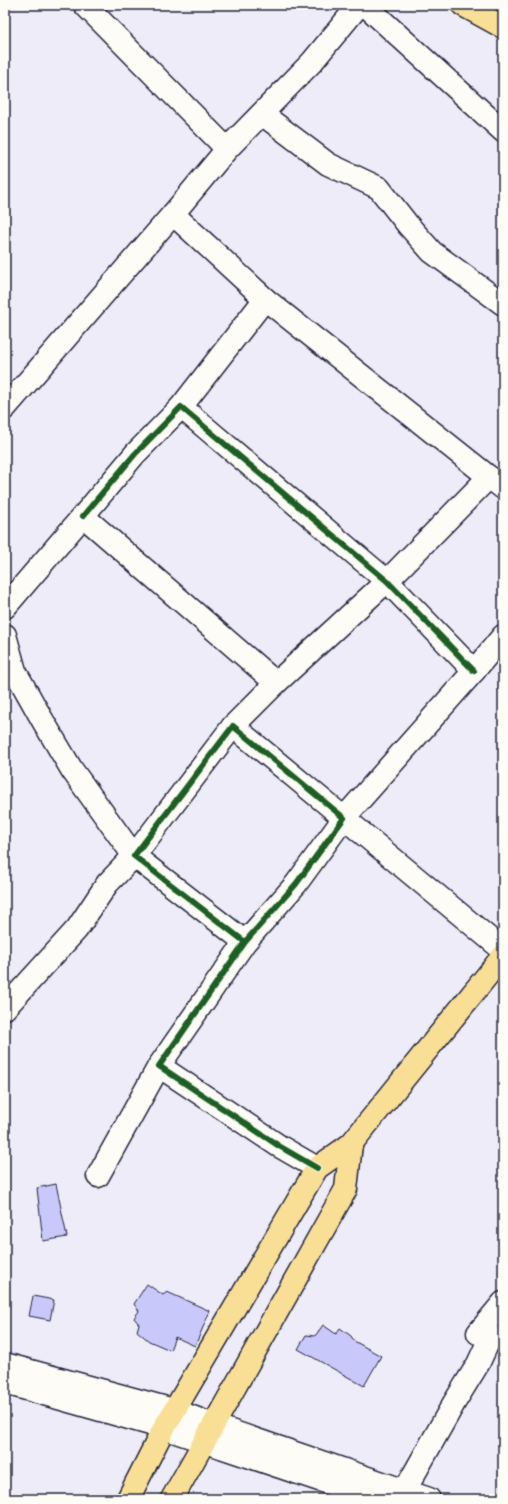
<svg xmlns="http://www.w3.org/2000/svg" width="508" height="1504" viewBox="0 0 508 1504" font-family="'Indie Flower',sans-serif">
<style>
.building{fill:#c9c8fa;stroke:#22223b}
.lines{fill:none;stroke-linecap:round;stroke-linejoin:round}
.minor-casing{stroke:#22223b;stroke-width:25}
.major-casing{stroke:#22223b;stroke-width:25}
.highway-casing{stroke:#22223b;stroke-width:25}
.minor{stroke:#fdfcf7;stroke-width:22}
.major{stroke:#f9df96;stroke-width:22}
.highway{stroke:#f9df96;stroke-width:22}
.cycleway-casing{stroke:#fdfcf7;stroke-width:8}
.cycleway{stroke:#1b5e20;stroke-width:6}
</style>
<rect width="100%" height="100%" fill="#edecf8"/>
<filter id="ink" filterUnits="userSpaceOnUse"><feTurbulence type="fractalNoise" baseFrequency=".025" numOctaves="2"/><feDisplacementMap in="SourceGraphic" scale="8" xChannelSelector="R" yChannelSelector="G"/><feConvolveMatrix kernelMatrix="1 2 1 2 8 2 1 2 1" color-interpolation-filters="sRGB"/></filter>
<g filter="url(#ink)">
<g class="building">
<path d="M 56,1184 L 67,1237 L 43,1241 L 37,1188 Z"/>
<path d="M 147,1284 L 163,1295 L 167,1292 L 210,1311 L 195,1346 L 175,1337 L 170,1350 L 149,1341 L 137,1331 L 139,1324 L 134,1318 L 139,1311 L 134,1304 Z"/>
<path d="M 33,1296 L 54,1300 L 50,1320 L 29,1316 Z"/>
<path d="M 323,1325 L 336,1334 L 340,1328 L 351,1336 L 354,1341 L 381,1356 L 364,1386 L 298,1349 L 306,1335 L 315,1336 Z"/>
</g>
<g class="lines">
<g class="minor-casing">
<g id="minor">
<path d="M 85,5 L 227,149"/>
<path d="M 365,5 L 503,131"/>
<path d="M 262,114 L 328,164 L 379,188 L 408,225 L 432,252 L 503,304"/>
<path d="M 173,214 L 227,149 L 312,62 L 359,5"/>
<path d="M 181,407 L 265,299 L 489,477"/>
<path d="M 5,408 L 173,214 L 265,299"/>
<path d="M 83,516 L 135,454 L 181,407 L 387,581 L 474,671"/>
<path d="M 5,607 L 83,516 L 276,683 L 233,726"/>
<path d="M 5,635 L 15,671 L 43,721 L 72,770 L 134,856 L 107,884 L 77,929 L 5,1008"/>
<path d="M 503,636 L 474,671 L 344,818 L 503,950"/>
<path d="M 276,683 L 387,581 L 489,477 L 503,488"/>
<path d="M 245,942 L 296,884 L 344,818 L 233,726 L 134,856 L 245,942 L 159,1066 L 279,1146 L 317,1168"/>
<path d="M 98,1176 L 159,1066"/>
<path d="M 490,1335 L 478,1333 L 503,1303"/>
<path d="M 5,1364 L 174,1410 L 213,1425 L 429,1499"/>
<path d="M 5,1383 L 164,1428 L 376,1499"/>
<path d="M 400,1499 L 454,1403 L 478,1364 L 491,1336"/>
</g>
</g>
<g class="major-casing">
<g id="major">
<path d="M 128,1499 L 164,1428 L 317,1168 L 351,1144 L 503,956"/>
<path d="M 172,1499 L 346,1189 L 351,1144"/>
</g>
</g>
<g class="highway-casing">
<path id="highway" d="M 463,5 L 503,27"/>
</g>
<use href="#minor" class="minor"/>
<use href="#major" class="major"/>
<use href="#highway" class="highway"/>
<g class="cycleway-casing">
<g id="cycleway">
<path d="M 83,516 L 135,454 L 181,407 L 387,581 L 474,671"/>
<path d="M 245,942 L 296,884 L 344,818 L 233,726 L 134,856 L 245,942 L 159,1066 L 279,1146 L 317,1168"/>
</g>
</g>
<use href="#cycleway" class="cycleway"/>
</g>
</g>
<rect width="508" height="1504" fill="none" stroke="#fdfcf7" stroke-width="20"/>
<rect x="10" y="10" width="488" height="1484" fill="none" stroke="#22223b" stroke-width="1.5" filter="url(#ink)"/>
</svg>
